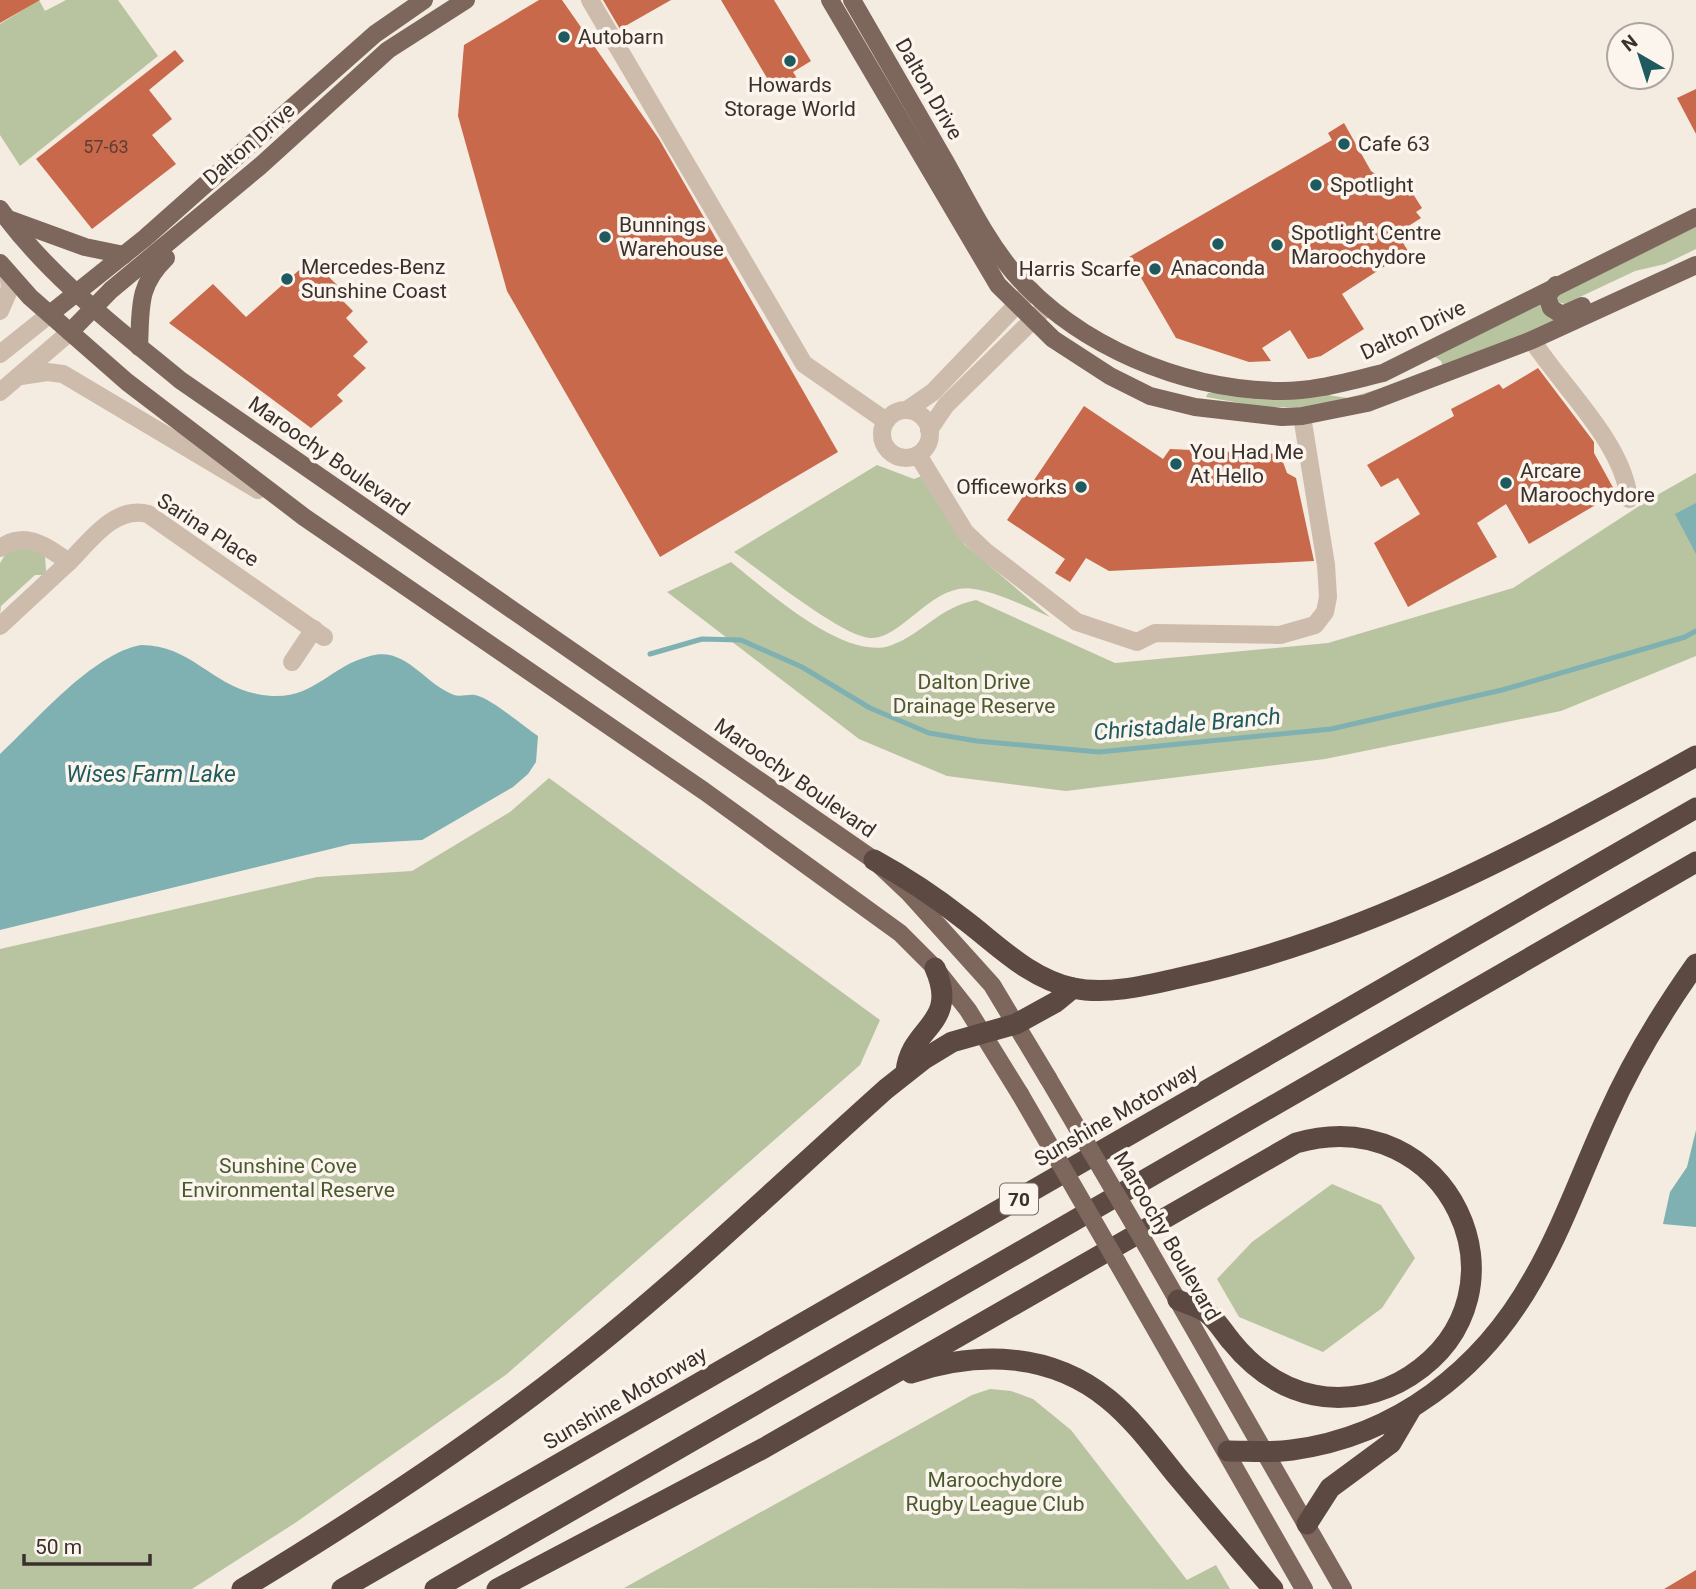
<svg xmlns="http://www.w3.org/2000/svg" width="1696" height="1589" viewBox="0 0 1696 1589" font-family="Roboto,sans-serif">
<style>
.green{fill:#b8c4a0}
.water{fill:#7fb0b2}
.lines{fill:none;stroke-linecap:round;stroke-linejoin:round}
.stream{stroke:#7fb0b2;stroke-width:5}
.building{fill:#c8694b}
.minor{stroke:#cdbbac;stroke-width:18}
.major{stroke:#7d675c;stroke-width:18}
.highway{stroke:#5c4a42;stroke-width:21}
.major-bridge{stroke:#7d675c;stroke-width:18}
.poi-dot{fill:#1f5a5e;stroke:#fbf5ee;stroke-width:2.5}
.labels{text-anchor:middle;stroke-width:7;stroke-linejoin:round;paint-order:stroke}
.number-label{font-size:18px;fill:#5e3e33}
.shield{fill:#fbf5ee;stroke:#756b66;stroke-width:2}
.shield-label{font-size:19px;font-weight:bold;fill:#3b302b}
.poi-label{font-size:21px;fill:#3b302b;stroke:#fbf5ee;text-anchor:start}
.street-label{font-size:21px;fill:#3b302b;stroke:#fbf5ee}
.park-label{font-size:21px;fill:#4a5a2e;stroke:#fbf5ee}
.water-label{font-size:23px;font-style:italic;fill:#1f5a5e;stroke:#fbf5ee}
</style>
<rect width="100%" height="100%" fill="#f4ebe1"/>
<g class="green">
<path d="M 39,0 L 45,11 L 66,0 L 118,0 L 158,56 L 20,166 L 0,135 L 0,24 Z"/>
<path d="M 1696,227 L 1696,249 L 1665,264 L 1635,271 L 1565,304 L 1558,302 L 1556,296 Z"/>
<path d="M 1542,301 L 1560,320 L 1443,368 L 1441,361 L 1434,356 Z"/>
<path d="M 1389,386 L 1390,391 L 1310,407 L 1263,407 L 1206,397 L 1208,393 L 1321,394 L 1348,398 Z"/>
<path d="M 877,465 L 914,479 L 924,475 L 964,544 L 1050,617 C 1026,607 1000,593 974,589 C 933,581 902,640 870,638 C 841,636 761,571 734,552 Z"/>
<path d="M 1696,473 L 1696,656 L 1561,711 L 1325,759 L 1066,791 L 947,776 L 859,739 L 667,592 L 731,562 C 766,590 846,663 892,645 C 924,633 938,608 976,600 L 1115,663 L 1328,643 L 1513,588 L 1650,499 Z"/>
<path d="M 28,547 L 45,556 L 46,571 L 43,575 L 35,575 L 1,606 L 0,614 L 0,563 L 7,552 Z"/>
<path d="M 549,778 L 880,1020 L 860,1065 L 507,1374 L 295,1523 L 192,1589 L 0,1589 L 0,949 L 317,877 L 412,871 L 510,812 Z"/>
<path d="M 1332,1184 L 1381,1205 L 1415,1258 L 1382,1308 L 1323,1352 L 1239,1317 L 1217,1279 L 1252,1242 Z"/>
<path d="M 990,1389 L 1011,1391 L 1033,1399 L 1071,1430 L 1187,1580 L 1216,1565 L 1230,1589 L 624,1588 L 972,1395 Z"/>
</g>
<g class="water">
<path d="M 1696,503 L 1696,554 L 1675,514 Z"/>
<path d="M 141,645 C 191,645 211,685 257,694 C 313,705 324,668 370,656 C 406,646 424,684 454,695 C 460,697 469,694 475,695 C 491,698 523,726 538,736 L 536,762 L 528,774 L 513,787 L 422,840 L 351,844 L 0,930 L 0,754 C 37,720 92,654 141,645 Z"/>
<path d="M 1696,1130 L 1696,1227 L 1663,1224 L 1670,1192 L 1687,1167 Z"/>
</g>
<g class="lines">
<path class="stream" d="M 650,654 L 702,639 L 741,640 L 802,667 L 870,708 L 929,733 L 977,741 L 1099,752 L 1331,729 L 1502,690 L 1685,637 L 1696,631"/>
</g>
<g class="building">
<path d="M 0,0 L 40,0 L 0,23 Z"/>
<path d="M 539,0 L 562,0 L 659,139 L 838,452 L 660,557 L 507,291 L 458,116 L 464,45 Z"/>
<path d="M 603,0 L 671,0 L 620,29 Z"/>
<path d="M 721,0 L 774,0 L 811,61 L 793,72 L 800,83 L 777,95 Z"/>
<path d="M 175,50 L 184,61 L 149,90 L 172,119 L 152,135 L 176,164 L 92,229 L 36,159 Z"/>
<path d="M 1696,89 L 1696,134 L 1677,98 Z"/>
<path d="M 1344,123 L 1371,171 L 1394,186 L 1400,183 L 1409,196 L 1413,194 L 1422,208 L 1416,212 L 1421,218 L 1407,227 L 1410,232 L 1400,238 L 1408,251 L 1342,294 L 1364,329 L 1321,356 L 1308,359 L 1290,330 L 1262,348 L 1271,361 L 1249,362 L 1176,338 L 1129,257 L 1332,140 L 1328,133 Z"/>
<path d="M 306,264 L 309,269 L 316,264 L 346,294 L 341,299 L 353,311 L 346,318 L 368,342 L 353,356 L 366,368 L 337,395 L 343,401 L 311,428 L 169,323 L 213,284 L 246,317 Z"/>
<path d="M 1538,368 L 1594,442 L 1594,453 L 1616,493 L 1529,544 L 1506,504 L 1477,523 L 1497,557 L 1408,607 L 1374,543 L 1420,514 L 1398,478 L 1381,487 L 1367,465 L 1454,416 L 1451,409 L 1499,384 L 1503,389 Z"/>
<path d="M 1084,406 L 1163,459 L 1170,449 L 1280,454 L 1287,473 L 1296,478 L 1314,561 L 1109,571 L 1086,558 L 1070,582 L 1055,573 L 1065,559 L 1007,520 Z"/>
<path d="M 1696,1570 L 1696,1589 L 1664,1589 Z"/>
</g>
<g class="lines">
<g class="minor">
<path d="M 590,0 L 804,364 L 886,421"/>
<path d="M 0,311 L 10,288 L 8,272"/>
<path d="M 1532,340 C 1562,387 1623,442 1629,499"/>
<path d="M 0,354 L 50,314"/>
<path d="M 21,376 L 47,372 L 63,374 L 258,490"/>
<path d="M 0,392 L 70,332"/>
<path d="M 907,410 L 933,392 L 1031,290"/>
<circle cx="906" cy="434" r="24"/>
<path d="M 929,430 L 946,405 L 1044,309"/>
<path d="M 918,455 L 965,532 L 985,551 L 1077,622 L 1137,642 L 1155,633 L 1280,635 L 1315,625 L 1325,612 L 1328,597 L 1326,565 L 1302,416"/>
<path d="M 0,548 C 27,530 45,546 69,562 L 0,626"/>
<path d="M 69,562 C 90,541 115,505 148,514 L 324,637"/>
<path d="M 292,662 L 314,629"/>
</g>
<g class="major">
<path d="M 830,0 L 998,285 L 1053,339 L 1110,376 L 1150,396 L 1195,407 L 1282,417 L 1302,416 L 1367,403 L 1532,340 L 1696,265"/>
<path d="M 852,0 C 883,53 914,107 945,161 C 966,198 986,240 1014,273 C 1079,347 1182,389 1278,391 C 1313,392 1349,381 1383,373 L 1696,217"/>
<path d="M 0,209 C 48,276 117,328 180,380 L 874,860 L 909,893 L 992,985 L 1048,1078"/>
<path d="M 11,220 L 85,247 L 124,255"/>
<path d="M 0,263 L 30,297 L 127,382 L 304,517 L 704,791 L 900,933 L 935,968 L 968,1010 L 1020,1094"/>
<path d="M 1556,285 L 1547,296 L 1551,308 L 1562,315 L 1582,306"/>
<path d="M 50,314 L 145,238 L 375,34 L 424,0"/>
<path d="M 70,332 L 111,290 L 259,167 L 388,50 L 466,0"/>
<path d="M 139,347 C 141,308 137,286 166,258"/>
<path d="M 1146,1245 L 1343,1589"/>
<path d="M 1117,1262 L 1304,1589"/>
</g>
<g class="highway">
<path d="M 874,860 C 905,877 934,896 962,918 C 997,944 1028,978 1073,988 C 1109,996 1152,984 1188,976 C 1370,936 1534,846 1696,756"/>
<path d="M 906,1072 C 910,1026 960,1025 935,968"/>
<path d="M 911,1373 C 979,1351 1050,1352 1108,1399 C 1134,1420 1155,1449 1176,1475 C 1208,1513 1240,1551 1273,1589"/>
<path d="M 1228,1451 C 1249,1451 1271,1453 1292,1450 C 1397,1436 1482,1370 1533,1279 C 1563,1227 1583,1169 1608,1115 C 1632,1061 1662,1012 1696,964"/>
<path d="M 1307,1524 L 1330,1488 L 1391,1443 L 1411,1409"/>
<path d="M 242,1589 C 356,1520 467,1448 571,1366 C 681,1280 782,1182 886,1089 L 924,1059 L 952,1042 L 1016,1024 L 1056,1002 L 1073,988"/>
<path d="M 342,1589 L 1696,808"/>
<path d="M 435,1589 L 1696,862"/>
<path d="M 497,1589 L 764,1448 L 1296,1143 C 1447,1099 1539,1292 1410,1376 C 1382,1394 1347,1402 1314,1395 C 1280,1388 1252,1367 1231,1341 C 1224,1333 1216,1319 1207,1313 C 1200,1307 1187,1304 1178,1300"/>
</g>
<g class="major-bridge">
<path d="M 1048,1078 L 1146,1245"/>
<path d="M 1020,1094 L 1117,1262"/>
</g>
</g>
<g class="poi-dot">
<circle cx="564" cy="37" r="7"/>
<circle cx="790" cy="61" r="7"/>
<circle cx="1344" cy="144" r="7"/>
<circle cx="1316" cy="185" r="7"/>
<circle cx="605" cy="237" r="7"/>
<circle cx="1218" cy="244" r="7"/>
<circle cx="1277" cy="245" r="7"/>
<circle cx="1155" cy="269" r="7"/>
<circle cx="287" cy="279" r="7"/>
<circle cx="1176" cy="464" r="7"/>
<circle cx="1506" cy="483" r="7"/>
<circle cx="1081" cy="487" r="7"/>
</g>
<g class="labels">
<g class="number-label">
<text x="106" y="153">57-63</text>
</g>
<rect class="shield" x="1000" y="1183.5" width="38" height="31" rx="5"/>
<g class="shield-label">
<text x="1019" y="1206">70</text>
</g>
<g class="poi-label">
<text x="578" y="44">Autobarn</text>
<text x="790" y="92" text-anchor="middle">Howards<tspan x="790" dy="24">Storage World</tspan></text>
<text x="1358" y="151">Cafe 63</text>
<text x="1330" y="192">Spotlight</text>
<text x="619" y="232">Bunnings<tspan x="619" dy="24">Warehouse</tspan></text>
<text x="1291" y="240">Spotlight Centre<tspan x="1291" dy="24">Maroochydore</tspan></text>
<text x="301" y="274">Mercedes-Benz<tspan x="301" dy="24">Sunshine Coast</tspan></text>
<text x="1218" y="275" text-anchor="middle">Anaconda</text>
<text x="1141" y="276" text-anchor="end">Harris Scarfe</text>
<text x="1190" y="459">You Had Me<tspan x="1190" dy="24">At Hello</tspan></text>
<text x="1520" y="478">Arcare<tspan x="1520" dy="24">Maroochydore</tspan></text>
<text x="1067" y="494" text-anchor="end">Officeworks</text>
</g>
<g class="street-label">
<text transform="translate(929 89) rotate(60)" y="7">Dalton Drive</text>
<text transform="translate(249 144) rotate(-41)" y="7">Dalton Drive</text>
<text transform="translate(1413 330) rotate(-25)" y="7">Dalton Drive</text>
<text transform="translate(329 456) rotate(35)" y="7">Maroochy Boulevard</text>
<text transform="translate(208 530) rotate(33)" y="7">Sarina Place</text>
<text transform="translate(795 778) rotate(35)" y="7">Maroochy Boulevard</text>
<text transform="translate(1116 1115) rotate(-30)" y="7">Sunshine Motorway</text>
<text transform="translate(1167 1236) rotate(60)" y="7">Maroochy Boulevard</text>
<text transform="translate(625 1398) rotate(-30)" y="7">Sunshine Motorway</text>
</g>
<g class="park-label">
<text x="974" y="689">Dalton Drive<tspan x="974" dy="24">Drainage Reserve</tspan></text>
<text x="288" y="1173">Sunshine Cove<tspan x="288" dy="24">Environmental Reserve</tspan></text>
<text x="995" y="1487">Maroochydore<tspan x="995" dy="24">Rugby League Club</tspan></text>
</g>
<g class="water-label">
<text transform="translate(1187 724) rotate(-5)" y="8">Christadale Branch</text>
<text x="151" y="782">Wises Farm Lake</text>
</g>
</g>
<g transform="translate(1640 56) rotate(321)"><circle r="33" fill="#fbf5ee" stroke="#aea6a0" stroke-width="2"/>
<path d="M0-5L12 26L0 18L-12 26Z" fill="#1f5a5e"/>
<text y="-10" font-size="19" font-weight="bold" text-anchor="middle" fill="#3b302b">N</text>
</g>
<path d="M24 1554v10h126v-10" fill="none" stroke="#3b302b" stroke-width="3.5"/>
<text x="35" y="1554" font-size="21" fill="#3b302b" stroke="#fbf5ee" stroke-width="5" paint-order="stroke">50 m</text>
</svg>
